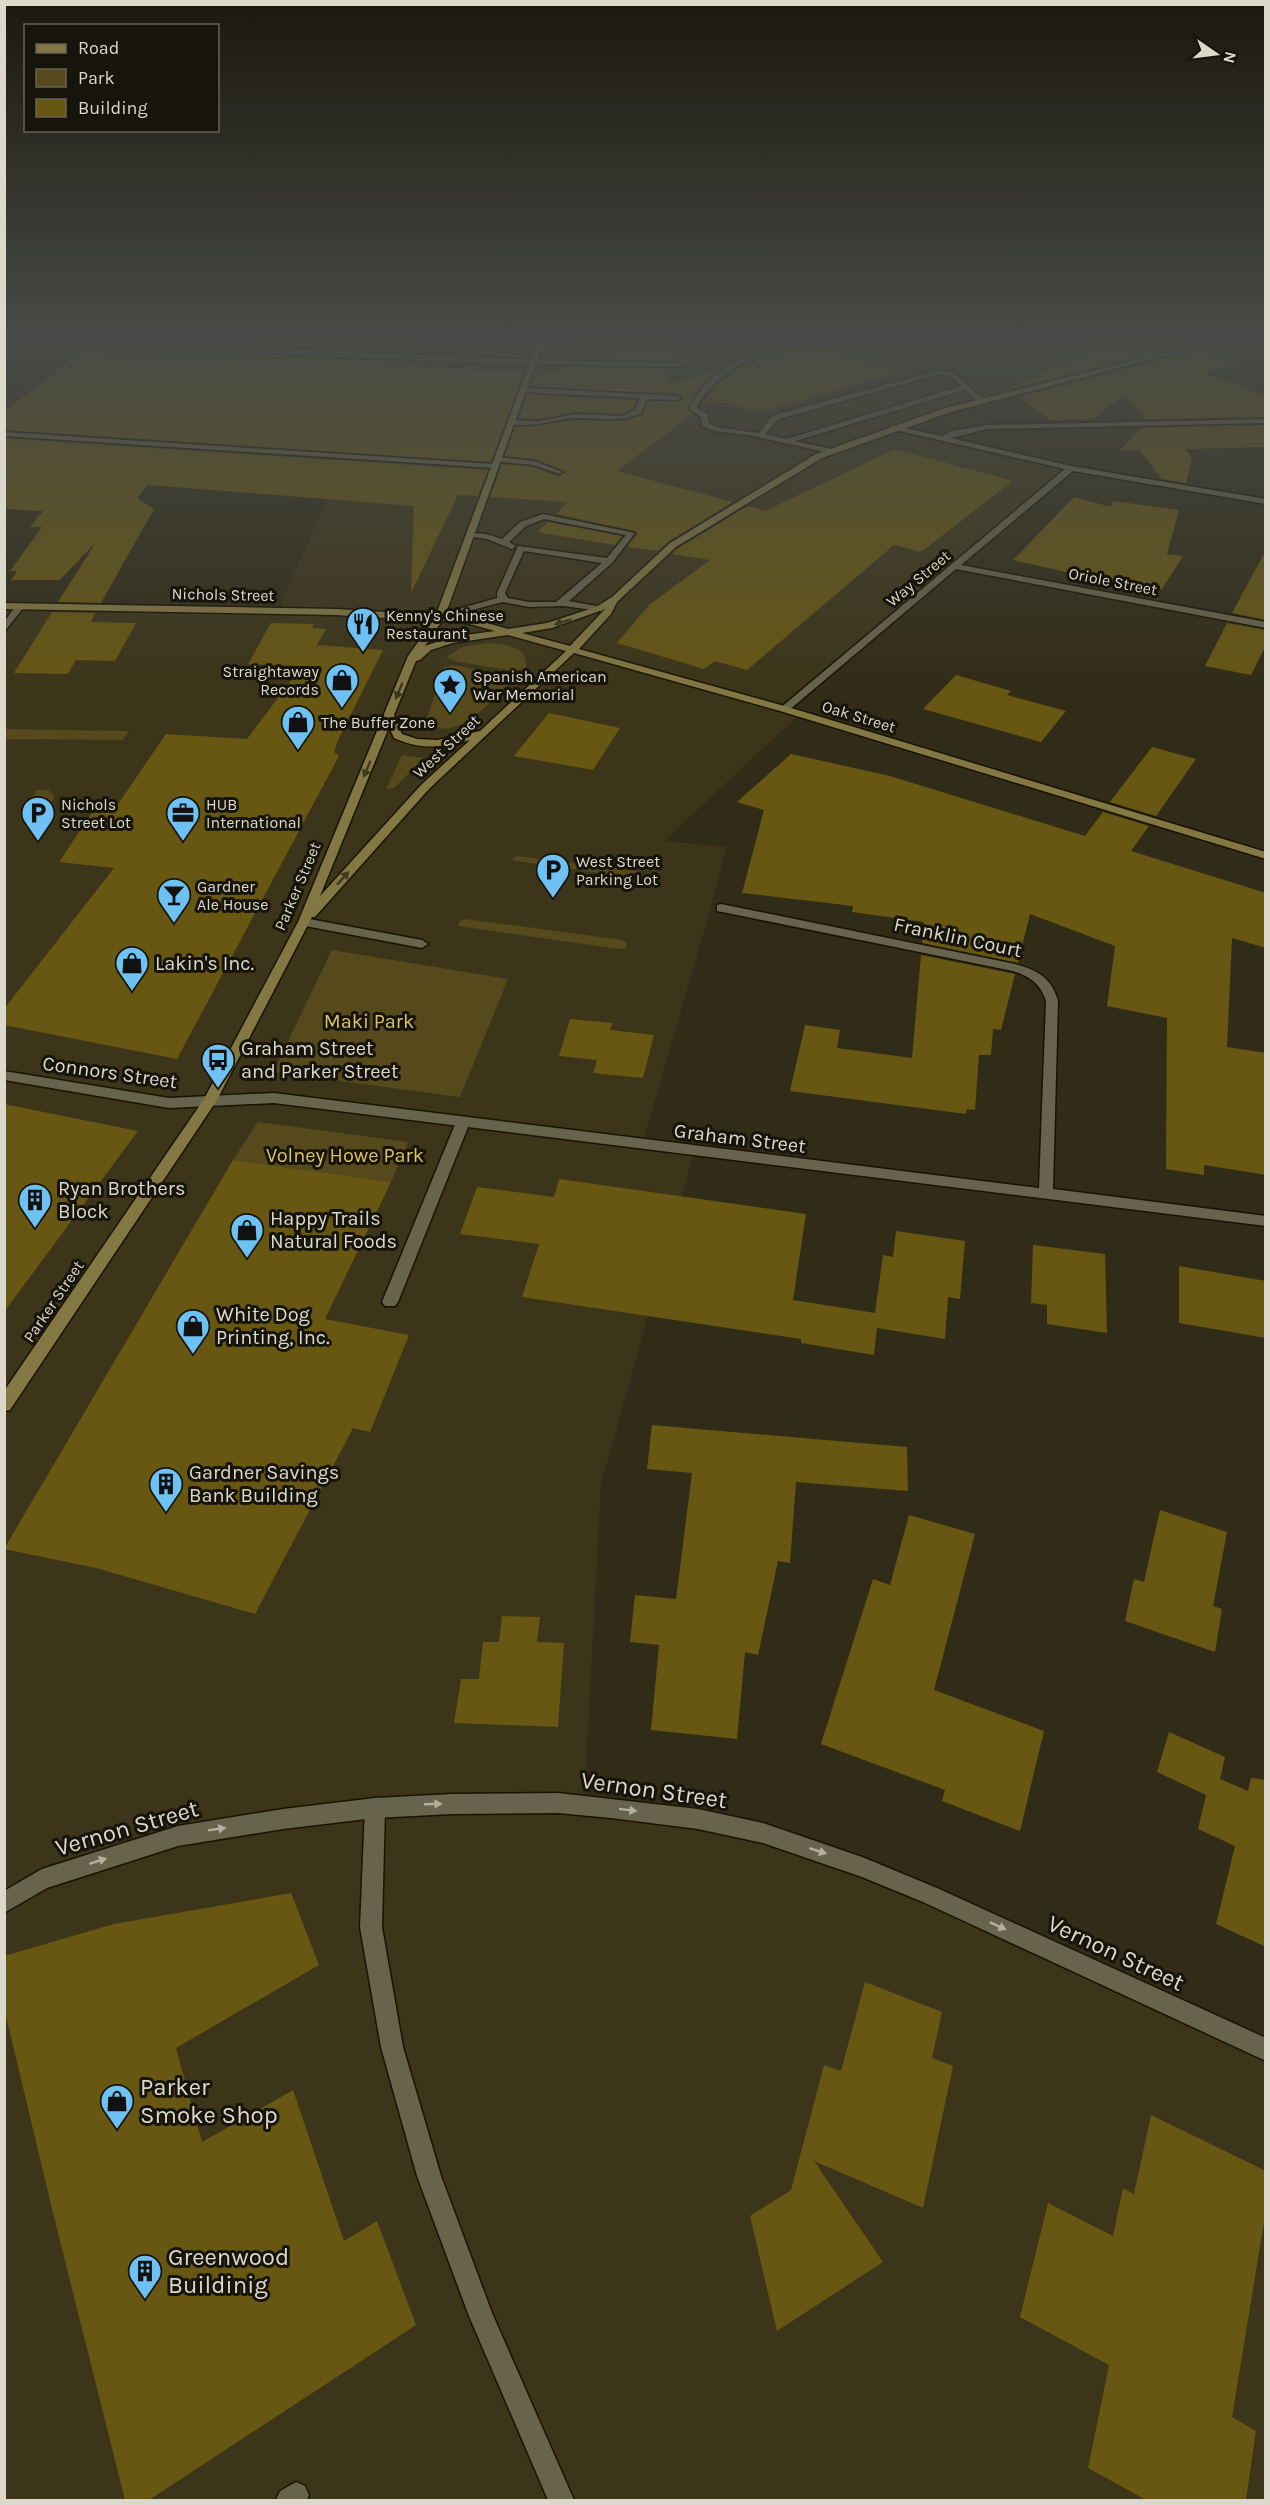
<svg xmlns="http://www.w3.org/2000/svg" width="1270" height="2505" viewBox="0 0 1270 2505" font-family="Karla,sans-serif">
<style>
.built{fill:#3c3519}
.green{fill:#564a1d}
.building{fill:#675713}
.lines{fill:none;stroke-linecap:round;stroke-linejoin:round}
.lane-casing{stroke:#191402;stroke-width:3}
.street-casing{stroke:#191402;stroke-width:3}
.secondary-casing{stroke:#191402;stroke-width:3}
.lane{fill:#68634c;fill-rule:evenodd}
.street{fill:#68634c;fill-rule:evenodd}
.secondary{fill:#837743;fill-rule:evenodd}
.oneway{fill:#3d371f}
.oneway2{fill:#b3b09f}
.labels{text-anchor:middle;stroke-width:6;stroke-linejoin:round;paint-order:stroke}
.far-street-label{font-size:16px;fill:#dcd9cc;stroke:#17140b}
.far-poi-label{font-size:16px;fill:#dcd9cc;stroke:#17140b;text-anchor:start}
.street-label{font-size:20px;fill:#dcd9cc;stroke:#17140b}
.poi-label{font-size:20px;fill:#dcd9cc;stroke:#17140b;text-anchor:start}
.park-label{font-size:20px;fill:#dbc367;stroke:#17140b}
.near-street-label{font-size:24px;fill:#dcd9cc;stroke:#17140b}
.near-poi-label{font-size:24px;fill:#dcd9cc;stroke:#17140b;text-anchor:start}
</style>
<rect width="100%" height="100%" fill="#312c17"/>
<path class="built" d="M 394,341 L 744,341 L 743,351 L 786,350 L 796,347 L 808,352 L 828,347 L 856,357 L 953,341 L 1219,341 L 1042,384 L 896,426 L 1071,468 L 784,709 L 800,714 L 664,841 L 726,847 L 712,904 L 642,1145 L 694,1152 L 601,1484 L 584,1805 L 828,1854 L 1265,2050 L 1265,2500 L 5,2500 L 5,606 L 278,610 L 347,456 L 328,455 L 394,358 L 384,357 Z"/>
<g class="green">
<path d="M 486,643 C 502,644 532,646 525,669 L 513,671 L 455,661 L 447,657 L 462,647 Z"/>
<path d="M 452,665 L 510,675 L 514,679 C 494,697 457,745 429,723 L 427,718 L 444,667 Z"/>
<path d="M 5,729 L 129,731 L 123,740 L 5,739 Z"/>
<path d="M 402,755 L 424,758 L 394,788 L 386,789 Z"/>
<path d="M 37,790 L 48,790 L 54,795 L 54,798 L 39,816 L 31,818 L 21,815 Z"/>
<path d="M 517,856 L 637,871 L 640,875 L 633,878 L 511,860 Z"/>
<path d="M 466,919 L 623,940 L 627,944 L 625,949 L 619,949 L 458,926 L 460,921 Z"/>
<path d="M 332,950 L 508,979 L 460,1097 L 273,1072 Z"/>
<path d="M 258,1122 L 408,1142 L 391,1182 L 233,1160 Z"/>
</g>
<g class="building">
<path d="M 256,341 L 429,341 L 426,345 L 431,345 L 426,353 L 251,346 Z"/>
<path d="M 574,341 L 676,341 L 673,361 L 568,358 Z"/>
<path d="M 1084,341 L 1178,341 L 1189,345 L 1009,389 L 1089,352 Z"/>
<path d="M 796,347 L 808,352 L 828,347 L 898,373 L 766,410 L 761,408 L 750,411 L 733,404 L 710,402 L 700,407 L 714,388 L 736,370 Z"/>
<path d="M 1201,349 L 1241,363 L 1204,373 L 1266,396 L 1266,417 L 1146,419 L 1123,395 L 1093,419 L 1050,420 L 1019,397 Z"/>
<path d="M 82,351 L 236,359 L 242,353 L 421,362 L 418,367 L 525,370 L 491,462 L 4,430 L 4,412 Z"/>
<path d="M 565,367 L 671,369 L 668,384 L 720,369 L 693,397 L 687,410 L 693,414 L 617,471 L 733,502 L 669,541 L 658,551 L 627,547 L 637,534 L 635,531 L 556,514 L 568,502 L 490,497 L 502,464 L 533,467 L 558,476 L 565,473 L 535,459 L 505,456 L 515,427 L 575,420 L 624,421 L 642,415 L 648,401 L 677,402 L 683,399 L 677,394 L 530,386 L 536,370 L 564,371 Z"/>
<path d="M 527,395 L 637,400 L 633,408 L 623,414 L 574,412 L 541,419 L 519,418 Z"/>
<path d="M 1266,425 L 1266,447 L 1185,449 L 1192,458 L 1186,483 L 1162,479 L 1139,450 L 1119,451 L 1141,428 Z"/>
<path d="M 4,438 L 488,470 L 478,496 L 458,495 L 411,593 L 414,506 L 148,485 L 137,498 L 154,509 L 101,603 L 58,602 L 96,542 L 60,580 L 11,580 L 17,571 L 10,571 L 42,527 L 30,527 L 43,511 L 4,509 Z"/>
<path d="M 895,449 L 1013,481 L 921,552 L 894,545 L 747,670 L 715,661 L 704,669 L 617,643 L 649,605 L 710,560 L 672,554 L 677,549 L 748,506 L 765,511 Z"/>
<path d="M 1074,497 L 1111,507 L 1113,501 L 1179,510 L 1167,554 L 1183,556 L 1162,589 L 1086,574 L 1084,576 L 1013,560 Z"/>
<path d="M 548,522 L 622,536 L 615,545 L 537,532 Z"/>
<path d="M 1266,550 L 1266,620 L 1232,613 Z"/>
<path d="M 52,612 L 95,613 L 91,622 L 136,623 L 115,661 L 76,660 L 68,674 L 14,673 Z"/>
<path d="M 271,623 L 314,624 L 312,628 L 326,629 L 316,647 L 318,645 L 383,650 L 339,738 L 334,752 L 339,756 L 177,1059 L 4,1025 L 4,1009 L 114,868 L 59,862 L 97,805 L 116,807 L 166,734 L 247,739 L 302,666 L 248,664 Z"/>
<path d="M 1227,623 L 1266,630 L 1266,645 L 1251,675 L 1205,666 Z"/>
<path d="M 956,675 L 1011,691 L 1007,695 L 1066,711 L 1041,742 L 923,709 Z"/>
<path d="M 549,713 L 620,728 L 593,770 L 514,756 Z"/>
<path d="M 1152,747 L 1196,759 L 1156,816 L 1110,802 Z"/>
<path d="M 791,754 L 890,776 L 1085,836 L 1103,812 L 1149,826 L 1131,851 L 1266,893 L 1266,948 L 1232,938 L 1227,1047 L 1266,1053 L 1266,1175 L 1204,1165 L 1204,1175 L 1166,1169 L 1167,1018 L 1107,1006 L 1115,946 L 1030,914 L 1018,963 L 922,943 L 924,922 L 852,912 L 853,906 L 742,893 L 764,810 L 737,802 Z"/>
<path d="M 921,955 L 1015,974 L 1001,1030 L 993,1029 L 991,1055 L 979,1055 L 975,1110 L 967,1109 L 966,1114 L 790,1091 L 805,1025 L 840,1030 L 837,1048 L 912,1058 Z"/>
<path d="M 570,1019 L 612,1023 L 610,1030 L 654,1035 L 643,1078 L 593,1073 L 597,1060 L 559,1056 Z"/>
<path d="M 4,1104 L 138,1131 L 4,1312 Z"/>
<path d="M 233,1160 L 391,1182 L 325,1319 L 409,1335 L 370,1432 L 353,1428 L 255,1614 L 96,1568 L 4,1549 Z"/>
<path d="M 559,1179 L 806,1214 L 793,1300 L 875,1313 L 883,1255 L 893,1257 L 896,1231 L 965,1241 L 960,1299 L 948,1297 L 945,1339 L 877,1328 L 874,1355 L 801,1343 L 801,1339 L 522,1297 L 539,1244 L 460,1234 L 477,1187 L 554,1197 Z"/>
<path d="M 1033,1245 L 1105,1254 L 1107,1333 L 1047,1324 L 1047,1305 L 1031,1303 Z"/>
<path d="M 1179,1266 L 1266,1281 L 1266,1338 L 1179,1323 Z"/>
<path d="M 652,1425 L 907,1447 L 908,1491 L 796,1482 L 790,1563 L 778,1561 L 758,1655 L 745,1652 L 737,1739 L 651,1730 L 659,1645 L 630,1642 L 635,1595 L 676,1599 L 692,1473 L 647,1469 Z"/>
<path d="M 1160,1510 L 1227,1532 L 1213,1606 L 1222,1609 L 1215,1652 L 1125,1621 L 1134,1579 L 1144,1582 Z"/>
<path d="M 909,1515 L 975,1534 L 934,1690 L 1044,1731 L 1020,1831 L 942,1801 L 945,1790 L 821,1744 L 873,1579 L 890,1585 Z"/>
<path d="M 502,1616 L 540,1617 L 537,1642 L 564,1643 L 558,1727 L 454,1723 L 461,1679 L 479,1679 L 483,1642 L 499,1642 Z"/>
<path d="M 1169,1732 L 1225,1757 L 1220,1779 L 1248,1791 L 1251,1778 L 1266,1780 L 1266,1947 L 1216,1924 L 1235,1846 L 1198,1829 L 1206,1795 L 1157,1772 Z"/>
<path d="M 291,1893 L 319,1965 L 176,2048 L 202,2142 L 293,2090 L 344,2241 L 377,2221 L 416,2325 L 149,2500 L 125,2500 L 54,2217 L 4,2008 L 4,1956 L 114,1924 Z"/>
<path d="M 865,1982 L 942,2012 L 932,2058 L 953,2066 L 923,2208 L 814,2161 L 883,2262 L 777,2331 L 750,2216 L 791,2190 L 824,2065 L 841,2071 Z"/>
<path d="M 1151,2115 L 1266,2171 L 1266,2210 L 1232,2417 L 1256,2431 L 1246,2500 L 1146,2500 L 1088,2468 L 1109,2365 L 1020,2317 L 1048,2203 L 1113,2236 L 1123,2188 L 1134,2194 Z"/>
</g>
<g class="lines">
<g class="lane-casing">
<g id="lane">
<path d="M 709,341 L 716,341 L 684,365 L 675,367 L 534,364 L 531,362 L 534,360 L 675,363 L 680,362 Z"/>
<path d="M 767,353 L 773,355 C 767,358 758,357 750,360 C 730,368 705,388 697,408 L 708,414 L 709,423 L 716,427 L 759,433 L 771,417 L 777,414 L 940,370 L 954,373 L 985,401 L 978,403 L 965,390 L 795,441 L 832,449 L 829,453 L 749,435 L 714,431 L 702,426 L 701,417 L 689,409 C 701,380 737,355 767,353 ZM 940,374 L 950,376 L 961,386 L 786,439 L 765,434 L 777,421 L 783,418 Z"/>
<path d="M 524,388 L 677,396 L 681,398 L 677,400 L 647,399 L 641,413 C 617,424 600,417 575,418 C 550,420 536,428 508,424 L 511,420 L 541,421 L 574,414 L 623,416 L 635,410 L 640,398 L 521,392 Z"/>
<path d="M 496,457 L 534,461 L 563,472 L 559,474 L 533,465 L 493,461 Z"/>
<path d="M 543,514 L 635,533 L 612,563 L 569,601 L 602,607 L 602,611 L 563,606 L 529,607 L 503,602 L 437,619 L 437,615 L 497,598 L 497,593 L 518,546 L 607,558 L 626,535 L 544,519 L 526,526 L 509,542 L 516,546 L 512,549 L 487,539 L 466,536 C 476,530 491,535 502,539 L 520,522 ZM 524,551 L 602,563 L 556,602 L 529,602 L 508,598 L 505,593 Z"/>
<path d="M 17,604 L 25,606 L 4,632 L 4,622 Z"/>
<path d="M 304,918 L 422,940 L 428,944 L 422,948 L 300,925 L 300,919 Z"/>
<path d="M 463,1117 L 470,1122 L 398,1302 L 395,1306 L 385,1306 L 382,1302 L 456,1122 Z"/>
<path d="M 375,1798 L 382,1801 L 385,1808 L 382,1927 L 403,2047 L 441,2176 L 492,2313 L 574,2500 L 548,2500 L 469,2316 L 417,2176 L 381,2047 L 360,1927 L 365,1808 L 368,1801 Z"/>
<path d="M 296,2482 L 305,2486 L 309,2495 L 307,2500 L 276,2500 L 280,2491 Z"/>
</g>
</g>
<g class="street-casing">
<g id="street">
<path d="M 92,341 L 534,360 L 537,362 L 534,364 L 337,357 Z"/>
<path d="M 1266,419 L 1266,423 L 987,429 L 951,438 L 1071,466 L 1266,499 L 1266,504 L 1073,471 L 961,565 L 1266,622 L 1266,628 L 956,569 L 788,711 L 779,709 L 1065,469 L 891,429 L 891,425 L 942,436 L 952,431 L 987,425 Z"/>
<path d="M 4,432 L 494,464 L 498,466 L 494,468 L 4,436 Z"/>
<path d="M 721,904 L 1015,964 C 1037,970 1052,978 1058,1001 L 1053,1189 L 1266,1216 L 1266,1226 L 274,1103 L 169,1108 L 4,1080 L 4,1071 L 169,1098 L 274,1093 L 1039,1188 L 1046,1001 C 1040,983 1030,977 1013,971 L 717,911 L 717,905 Z"/>
<path d="M 558,1793 L 698,1809 L 763,1823 L 862,1857 L 937,1888 L 1266,2038 L 1266,2061 L 923,1902 L 862,1877 L 763,1843 L 698,1829 L 611,1818 L 558,1813 L 452,1814 L 375,1818 L 283,1829 L 178,1846 L 47,1888 L 4,1913 L 4,1891 L 42,1869 L 178,1826 L 283,1809 L 375,1798 L 452,1794 Z"/>
</g>
</g>
<g class="secondary-casing">
<path id="secondary" d="M 538,341 L 544,341 L 445,616 L 466,617 L 508,629 L 547,623 L 596,607 L 612,597 L 670,543 L 816,454 L 945,408 L 1212,341 L 1222,341 L 951,412 L 822,458 L 676,547 L 617,602 L 611,614 L 579,649 L 788,707 L 1266,852 L 1266,859 L 780,711 L 574,653 L 429,789 L 315,917 L 312,917 L 217,1100 L 10,1410 L 4,1411 L 4,1391 L 204,1099 L 298,922 L 408,656 L 433,621 L 336,615 L 4,609 L 4,603 L 336,609 L 436,615 ZM 605,609 L 570,646 L 522,633 L 552,628 ZM 442,621 L 466,623 L 495,631 L 451,637 L 425,646 ZM 508,635 L 566,651 L 480,731 L 437,740 L 417,739 L 402,734 L 394,715 L 416,661 L 420,660 L 431,650 L 453,643 ZM 389,727 L 394,738 C 419,750 444,748 470,740 L 421,785 L 320,896 Z"/>
</g>
<use href="#lane" class="lane"/>
<use href="#street" class="street"/>
<use href="#secondary" class="secondary"/>
</g>
<defs><path id="oneway-solid" d="M-6-.8H1V-3.2L6.5 0L1 3.2V.8H-6Z" transform="scale(1.5)"/></defs>
<g class="oneway">
<use href="#oneway-solid" transform="translate(563 622) rotate(163)"/>
<use href="#oneway-solid" transform="translate(399 691) rotate(113)"/>
<use href="#oneway-solid" transform="translate(367 769) rotate(113)"/>
<use href="#oneway-solid" transform="translate(343 878) rotate(-49)"/>
</g>
<g class="oneway2">
<use href="#oneway-solid" transform="translate(433 1804) rotate(-2)"/>
<use href="#oneway-solid" transform="translate(628 1810) rotate(7)"/>
<use href="#oneway-solid" transform="translate(217 1829) rotate(-9)"/>
<use href="#oneway-solid" transform="translate(818 1851) rotate(18)"/>
<use href="#oneway-solid" transform="translate(98 1861) rotate(-18)"/>
<use href="#oneway-solid" transform="translate(998 1926) rotate(25)"/>
</g>
<linearGradient id="sky" x2="0" y2="1"><stop stop-color="#1b180d"/><stop offset="0.49" stop-color="#484b47"/><stop offset="1" stop-color="#484b47" stop-opacity="0"/></linearGradient>
<rect width="1270" height="691" fill="url(#sky)"/>
<defs>
<g id="restaurant-pin" transform="scale(1.725)"><path d="M0 17L-7.5 6A9.5 9.5 0 1 1 7.5 6Z" fill="#6dc2f3" stroke="#17140b"/><path d="M-5-6h1v4h1v-4h1v4h1v-4h1v5L-1.5 .5V6h-2V.5L-5-1ZM5-6V6H3V1.5H1.5Q1.5-4 5-6Z" fill="#111"/></g>
<g id="shop-pin" transform="scale(1.725)"><path d="M0 17L-7.5 6A9.5 9.5 0 1 1 7.5 6Z" fill="#6dc2f3" stroke="#17140b"/><path d="M-5-2.5h2.3a2.7 3.5 0 0 1 5.4 0H5L5.5 6h-11ZM-1.5-2.5h3a1.5 2.3 0 0 0-3 0Z" fill="#111"/></g>
<g id="sight-pin" transform="scale(1.725)"><path d="M0 17L-7.5 6A9.5 9.5 0 1 1 7.5 6Z" fill="#6dc2f3" stroke="#17140b"/><path d="M0-6L1.8-2.2L6-1.7L2.9 1.2L3.7 5.4L0 3.3L-3.7 5.4L-2.9 1.2L-6-1.7L-1.8-2.2Z" fill="#111"/></g>
<g id="parking-pin" transform="scale(1.725)"><path d="M0 17L-7.5 6A9.5 9.5 0 1 1 7.5 6Z" fill="#6dc2f3" stroke="#17140b"/><path d="M-3.5-5.5H1a3.5 3.5 0 0 1 0 7H-1V5.5H-3.5ZM-1-3.4V-.6H.8a1.4 1.4 0 0 0 0-2.8Z" fill="#111"/></g>
<g id="office-pin" transform="scale(1.725)"><path d="M0 17L-7.5 6A9.5 9.5 0 1 1 7.5 6Z" fill="#6dc2f3" stroke="#17140b"/><path d="M-6-3h4V-5.5h4V-3h4V5H-6ZM-1-4.5V-3h2v-1.5ZM-6 0V1H6V0Z" fill="#111"/></g>
<g id="bar-pin" transform="scale(1.725)"><path d="M0 17L-7.5 6A9.5 9.5 0 1 1 7.5 6Z" fill="#6dc2f3" stroke="#17140b"/><path d="M-6-5H6L.8 .8V4.5H3.5V6h-7V4.5H-.8V.8Z" fill="#111"/></g>
<g id="bus-pin" transform="scale(1.725)"><path d="M0 17L-7.5 6A9.5 9.5 0 1 1 7.5 6Z" fill="#6dc2f3" stroke="#17140b"/><path d="M-5-6H5V4H4V6H2V4H-2V6H-4V4H-5ZM-3.5-4V0h7V-4ZM-3.5 1.2v1.5H-2V1.2ZM2 1.2v1.5H3.5V1.2Z" fill="#111"/></g>
<g id="building-pin" transform="scale(1.725)"><path d="M0 17L-7.5 6A9.5 9.5 0 1 1 7.5 6Z" fill="#6dc2f3" stroke="#17140b"/><path d="M-4-6H4V6H1V3H-1V6H-4ZM-2.5-4.3h1.7v1.8h-1.7ZM.8-4.3h1.7v1.8H.8ZM-2.5-1h1.7V.8h-1.7ZM.8-1h1.7V.8H.8Z" fill="#111"/></g>
</defs>
<g fill-rule="evenodd">
<use href="#restaurant-pin" x="363" y="624"/>
<use href="#shop-pin" x="342" y="680"/>
<use href="#sight-pin" x="450" y="685"/>
<use href="#shop-pin" x="298" y="722"/>
<use href="#parking-pin" x="38" y="813"/>
<use href="#office-pin" x="183" y="813"/>
<use href="#parking-pin" x="553" y="870"/>
<use href="#bar-pin" x="174" y="895"/>
<use href="#shop-pin" x="132" y="963"/>
<use href="#bus-pin" x="218" y="1060"/>
<use href="#building-pin" x="35" y="1200"/>
<use href="#shop-pin" x="247" y="1230"/>
<use href="#shop-pin" x="193" y="1326"/>
<use href="#building-pin" x="166" y="1484"/>
<use href="#shop-pin" x="117" y="2101"/>
<use href="#building-pin" x="145" y="2271"/>
</g>
<g class="labels">
<g class="far-street-label">
<text transform="translate(918 578) rotate(-40)" y="6">Way Street</text>
<text transform="translate(1113 581) rotate(11)" y="6">Oriole Street</text>
<text transform="translate(223 594) rotate(1)" y="6">Nichols Street</text>
<text transform="translate(859 716) rotate(17)" y="6">Oak Street</text>
<text transform="translate(446 746) rotate(-43)" y="6">West Street</text>
<text transform="translate(297 886) rotate(-67)" y="6">Parker Street</text>
<text transform="translate(53 1301) rotate(-56)" y="6">Parker Street</text>
</g>
<g class="far-poi-label">
<text x="386" y="621">Kenny's Chinese<tspan x="386" dy="18">Restaurant</tspan></text>
<text x="319" y="677" text-anchor="end">Straightaway<tspan x="319" dy="18">Records</tspan></text>
<text x="473" y="682">Spanish American<tspan x="473" dy="18">War Memorial</tspan></text>
<text x="321" y="728">The Buffer Zone</text>
<text x="61" y="810">Nichols<tspan x="61" dy="18">Street Lot</tspan></text>
<text x="206" y="810">HUB<tspan x="206" dy="18">International</tspan></text>
<text x="576" y="867">West Street<tspan x="576" dy="18">Parking Lot</tspan></text>
<text x="197" y="892">Gardner<tspan x="197" dy="18">Ale House</tspan></text>
</g>
<g class="street-label">
<text transform="translate(958 937) rotate(12)" y="7">Franklin Court</text>
<text transform="translate(110 1072) rotate(8)" y="7">Connors Street</text>
<text transform="translate(740 1138) rotate(7)" y="7">Graham Street</text>
</g>
<g class="poi-label">
<text x="155" y="970">Lakin's Inc.</text>
<text x="241" y="1055">Graham Street<tspan x="241" dy="23">and Parker Street</tspan></text>
<text x="58" y="1195">Ryan Brothers<tspan x="58" dy="23">Block</tspan></text>
<text x="270" y="1225">Happy Trails<tspan x="270" dy="23">Natural Foods</tspan></text>
<text x="216" y="1321">White Dog<tspan x="216" dy="23">Printing, Inc.</tspan></text>
<text x="189" y="1479">Gardner Savings<tspan x="189" dy="23">Bank Building</tspan></text>
</g>
<g class="park-label">
<text x="369" y="1028">Maki Park</text>
<text x="345" y="1162">Volney Howe Park</text>
</g>
<g class="near-street-label">
<text transform="translate(654 1790) rotate(8)" y="8">Vernon Street</text>
<text transform="translate(127 1828) rotate(-16)" y="8">Vernon Street</text>
<text transform="translate(1116 1953) rotate(25)" y="8">Vernon Street</text>
</g>
<g class="near-poi-label">
<text x="140" y="2095">Parker<tspan x="140" dy="28">Smoke Shop</tspan></text>
<text x="168" y="2265">Greenwood<tspan x="168" dy="28">Buildinig</tspan></text>
</g>
</g>
<rect width="1270" height="2505" fill="none" stroke="#dcd9cc" stroke-width="12"/>
<rect x="24" y="24" width="195" height="108" fill="#17140b" stroke="#666358" stroke-width="1.5"/>
<rect x="36" y="44" width="30" height="9" fill="#837743" stroke="#666358" stroke-width="1.5"/>
<text x="78" y="54" font-size="18" fill="#dcd9cc">Road</text>
<rect x="36" y="69" width="30" height="18" fill="#564a1d" stroke="#666358" stroke-width="1.5"/>
<text x="78" y="84" font-size="18" fill="#dcd9cc">Park</text>
<rect x="36" y="99" width="30" height="18" fill="#675713" stroke="#666358" stroke-width="1.5"/>
<text x="78" y="114" font-size="18" fill="#dcd9cc">Building</text>
<g transform="translate(1216 54) rotate(104)" stroke="#17140b" stroke-width="4.5" paint-order="stroke">
<path d="M0-4.5L10 22L0 15L-10 22Z" fill="#dcd9cc"/>
<text y="-9" font-size="16" font-weight="bold" text-anchor="middle" fill="#dcd9cc">N</text>
</g>
</svg>
